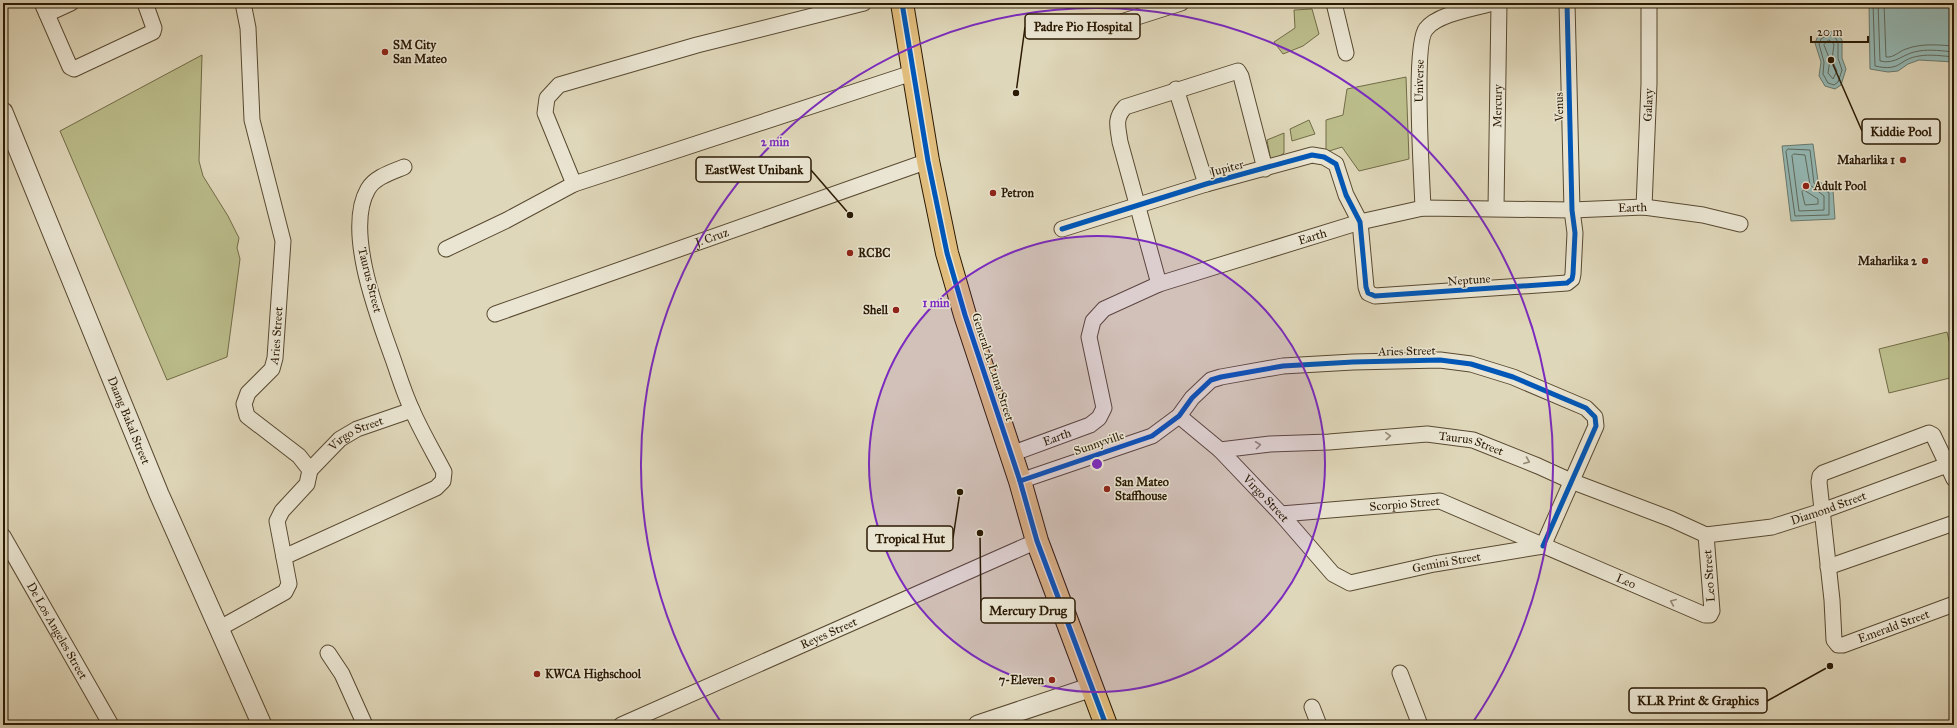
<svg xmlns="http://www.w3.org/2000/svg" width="1957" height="728" viewBox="0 0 1957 728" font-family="'IM FELL Great Primer',serif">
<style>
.green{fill:#babc8a;stroke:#726b47}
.water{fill:#94b8b4;stroke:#6a796e}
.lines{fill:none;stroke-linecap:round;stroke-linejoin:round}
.shore{stroke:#60695c;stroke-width:1}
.minor-casing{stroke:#584931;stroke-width:17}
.tertiary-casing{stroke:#584931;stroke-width:21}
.primary-casing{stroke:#2b1a04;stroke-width:24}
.minor{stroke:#eae5d2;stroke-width:15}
.tertiary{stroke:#eae5d2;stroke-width:19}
.primary{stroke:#e0bc7c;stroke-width:22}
.cycleway-casing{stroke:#eae5d2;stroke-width:8}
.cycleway{stroke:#0057b8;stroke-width:5}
.oneway{stroke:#948a75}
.ring{fill:none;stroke:#7b2cbf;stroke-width:2}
.poi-dot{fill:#8f2418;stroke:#eae5d2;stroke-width:1.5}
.labels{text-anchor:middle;stroke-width:3;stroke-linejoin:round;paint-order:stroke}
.poi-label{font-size:12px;font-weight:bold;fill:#2b1a04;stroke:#eae5d2;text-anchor:start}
.street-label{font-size:12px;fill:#2b1a04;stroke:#eae5d2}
.centre{fill:#7b2cbf;stroke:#eae5d2;stroke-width:2}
.ring-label{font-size:12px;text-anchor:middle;font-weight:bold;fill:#7b2cbf;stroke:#eae5d2;stroke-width:3;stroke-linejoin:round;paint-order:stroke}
.leader{fill:none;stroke:#2b1a04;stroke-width:1.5}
.callout-dot{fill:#2b1a04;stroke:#eae5d2;stroke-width:1.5}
.callout{fill:#eae5d2;stroke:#2b1a04;stroke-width:1.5}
.callout-label{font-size:13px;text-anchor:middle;font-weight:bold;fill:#2b1a04}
</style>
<rect width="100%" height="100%" fill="#dfd7b9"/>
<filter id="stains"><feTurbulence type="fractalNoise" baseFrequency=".005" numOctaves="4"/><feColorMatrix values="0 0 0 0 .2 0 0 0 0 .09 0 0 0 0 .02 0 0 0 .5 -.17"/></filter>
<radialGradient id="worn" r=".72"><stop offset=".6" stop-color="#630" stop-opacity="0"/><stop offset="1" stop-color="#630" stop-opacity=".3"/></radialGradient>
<g class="green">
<path d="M 1312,9 L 1319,34 L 1303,46 L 1283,54 L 1274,42 L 1295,28 L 1294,10 Z"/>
<path d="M 202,55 L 199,161 L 203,176 L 228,216 L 239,238 L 237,248 L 240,259 L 227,357 L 167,380 L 60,131 Z"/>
<path d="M 1406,77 L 1409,159 L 1359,171 L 1342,147 L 1326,152 L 1326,120 L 1343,115 L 1347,89 Z"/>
<path d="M 1309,120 L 1315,134 L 1292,141 L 1290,129 Z"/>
<path d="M 1284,133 L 1284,153 L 1271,162 L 1267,140 Z"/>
<path d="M 1947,332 L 1954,361 L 1954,377 L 1889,393 L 1879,349 Z"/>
</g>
<g class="water">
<path d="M 1869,3 L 1954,3 L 1954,62 L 1919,60 L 1908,64 L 1898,71 L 1888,72 L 1870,69 Z"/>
<path d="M 1827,31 L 1836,32 L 1842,40 L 1842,58 L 1846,69 L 1841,85 L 1835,89 L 1825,86 L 1819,76 L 1821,62 L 1815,43 L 1818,36 Z"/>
<path d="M 1813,144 L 1818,181 L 1833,190 L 1835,219 L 1791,221 L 1782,146 Z"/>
</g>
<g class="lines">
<g class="shore">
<path d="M 1873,3 L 1875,66 C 1902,72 1898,59 1919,56 C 1930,54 1943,56 1954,57"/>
<path d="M 1878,3 L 1880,61 C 1896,65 1903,53 1919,51 C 1930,49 1943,51 1954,52"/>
<path d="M 1884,3 L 1886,57 C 1894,58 1899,51 1906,49 C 1922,43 1938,45 1954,46"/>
<path d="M 1828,35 L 1834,36 L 1838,42 L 1838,58 L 1842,70 L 1838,82 L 1834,85 L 1828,83 L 1823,74 L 1824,62 L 1819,44 L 1821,39 Z"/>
<path d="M 1829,40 L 1834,44 L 1832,60 L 1837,71 L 1833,79 L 1828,73 L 1830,60 L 1824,45 Z"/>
<path d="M 1788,149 L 1810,150 L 1814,183 L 1829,193 L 1829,215 L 1795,216 L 1786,152 Z"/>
<path d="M 1794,154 L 1805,155 L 1810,185 L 1824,196 L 1824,210 L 1799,211 L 1792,156 Z"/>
<path d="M 1804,190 L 1818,199 L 1818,204 L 1805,205 L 1802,192 Z"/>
</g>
<g class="minor-casing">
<g id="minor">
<path d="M 42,3 L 70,67 L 74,69 L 153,32 L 154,28 L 145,3"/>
<path d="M 1334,3 L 1346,53"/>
<path d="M 47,14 L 71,3"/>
<path d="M 1115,24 L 1181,3"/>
<path d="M 1176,89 L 1206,184"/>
<path d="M 574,184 L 545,113 L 547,98 L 559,85 L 697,45 L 864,3"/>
<path id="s1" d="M 1644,207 L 1649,84 L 1649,3"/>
<path id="s2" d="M 1423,208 C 1422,180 1413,44 1426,29 C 1437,14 1475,8 1493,3"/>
<path id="s3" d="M 1496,208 L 1499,3"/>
<path d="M 1062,229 L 1206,184 L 1312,155 L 1324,157 L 1336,164 L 1346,195 L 1360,222 L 1366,287 L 1368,293 L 1375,296 L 1567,283 L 1572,279 L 1573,274 L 1575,233 L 1572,210 L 1567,3"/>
<path d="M 446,249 L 507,220 L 574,184 L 915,72"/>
<path d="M 1159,284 L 1120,142 C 1118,127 1114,119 1125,107 L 1238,71 L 1241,76 L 1265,169"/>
<path id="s4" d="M 495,314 L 928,161"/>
<path id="s5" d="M 1179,416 L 1220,450 L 1281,514 L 1333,574 L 1350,583 L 1434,564 L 1543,546"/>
<path id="s6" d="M 1220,450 L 1270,444 L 1329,442 L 1427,434 L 1473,440 L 1538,466 L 1571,481 L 1671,519 L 1706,535"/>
<path id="s7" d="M 1011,454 L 1090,425 L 1099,418 L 1104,408 L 1089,337 L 1093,321 L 1104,309 L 1159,284 L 1360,222 L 1423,208 L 1572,210 L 1644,207 L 1703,215 L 1740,224"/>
<path id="s8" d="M 310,470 L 340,439 L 357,429 L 412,410"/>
<path id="s9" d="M 1954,479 L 1933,435 L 1929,433 L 1823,473 L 1820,476 L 1819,482 L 1832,600 L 1834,640 L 1838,645 L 1843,645 L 1954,604"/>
<path d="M 1020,481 L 1152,436 L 1179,416 L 1192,398 L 1211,380 L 1221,377 L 1283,366 L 1353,362 L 1440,360 L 1471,364 L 1513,377 L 1586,408 L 1595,417 L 1596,426 L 1543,546"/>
<path id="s10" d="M 1281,514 L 1440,501 L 1705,615 L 1710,615 L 1712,611 L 1706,535"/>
<path id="s11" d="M 1706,535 L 1772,527 L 1822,511 L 1947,465"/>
<path id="s12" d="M 3,536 L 111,725"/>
<path d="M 284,557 L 436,488 L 443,481 L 444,472 C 433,451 421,431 412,410 C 404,393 399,376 393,359 C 378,317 344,230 368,189 C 375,177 392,172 404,167"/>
<path d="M 1828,567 L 1954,523"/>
<path id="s13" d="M 220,628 L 285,592 L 289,584 L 277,521 L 282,511 L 307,484 L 310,470 L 299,456 L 247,416 L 244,404 L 248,393 L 272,369 L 275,358 L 283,241 L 252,120 L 248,28 L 243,3"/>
<path d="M 328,653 L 342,674 L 365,725"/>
<path d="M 1400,673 L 1420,725"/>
<path d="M 1312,707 L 1319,725"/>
<path id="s14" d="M 621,725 L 1037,541"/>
</g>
</g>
<g class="tertiary-casing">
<g id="tertiary">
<path id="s15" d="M 3,112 L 159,494 L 262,725"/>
<path d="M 978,725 L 1092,687"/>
</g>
</g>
<g class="primary-casing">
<path id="primary" d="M 902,3 L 928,161 L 947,253 L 965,315 L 1020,481 L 1037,541 L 1106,725"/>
</g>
<use href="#minor" class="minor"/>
<use href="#tertiary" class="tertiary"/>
<use href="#primary" class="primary"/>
<g class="cycleway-casing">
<g id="cycleway">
<path d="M 902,3 L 928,161 L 947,253 L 965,315 L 1020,481 L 1037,541 L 1106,725"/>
<path d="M 1062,229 L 1206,184 L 1312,155 L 1324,157 L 1336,164 L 1346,195 L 1360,222 L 1366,287 L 1368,293 L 1375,296 L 1567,283 L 1572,279 L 1573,274 L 1575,233 L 1572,210 L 1567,3"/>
<path d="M 1020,481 L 1152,436 L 1179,416 L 1192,398 L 1211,380 L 1221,377 L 1283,366 L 1353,362 L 1440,360 L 1471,364 L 1513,377 L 1586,408 L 1595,417 L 1596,426 L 1543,546"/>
</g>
</g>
<use href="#cycleway" class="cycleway"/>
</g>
<defs><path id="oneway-chevron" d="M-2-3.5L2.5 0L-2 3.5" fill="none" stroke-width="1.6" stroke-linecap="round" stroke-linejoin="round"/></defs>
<g class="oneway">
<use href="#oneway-chevron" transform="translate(1388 436) rotate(-4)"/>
<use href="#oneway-chevron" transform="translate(1258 445) rotate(-7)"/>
<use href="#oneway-chevron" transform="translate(1527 461) rotate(22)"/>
<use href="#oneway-chevron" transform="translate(1673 602) rotate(-157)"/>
</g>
<circle cx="1097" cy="464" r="228" fill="#7b2cbf" fill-opacity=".12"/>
<g class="ring">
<circle cx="1097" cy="464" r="228"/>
<path d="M721 722A456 456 0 1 1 1473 722"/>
</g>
<g class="poi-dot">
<circle cx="385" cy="52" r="4"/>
<circle cx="1903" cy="160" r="4"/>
<circle cx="1806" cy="186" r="4"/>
<circle cx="993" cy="193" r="4"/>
<circle cx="850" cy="253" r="4"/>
<circle cx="1925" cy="261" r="4"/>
<circle cx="896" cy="310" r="4"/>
<circle cx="1107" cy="489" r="4"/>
<circle cx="537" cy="674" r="4"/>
<circle cx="1052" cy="680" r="4"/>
</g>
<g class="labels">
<g class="poi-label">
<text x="393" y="49">SM City<tspan x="393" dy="14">San Mateo</tspan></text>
<text x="1895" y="164" text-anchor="end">Maharlika 1</text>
<text x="1814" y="190">Adult Pool</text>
<text x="1001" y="197">Petron</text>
<text x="858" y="257">RCBC</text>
<text x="1917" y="265" text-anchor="end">Maharlika 2</text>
<text x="888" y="314" text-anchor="end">Shell</text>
<text x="1115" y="486">San Mateo<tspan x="1115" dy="14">Staffhouse</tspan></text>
<text x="545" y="678">KWCA Highschool</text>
<text x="1044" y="684" text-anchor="end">7-Eleven</text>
</g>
<g class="street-label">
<text dy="4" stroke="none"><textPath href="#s2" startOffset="127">Universe</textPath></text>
<text dy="4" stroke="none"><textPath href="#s1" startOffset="102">Galaxy</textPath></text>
<text dy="4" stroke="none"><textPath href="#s3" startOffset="102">Mercury</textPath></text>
<text transform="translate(1559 107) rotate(-91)" y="4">Venus</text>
<text transform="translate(1227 168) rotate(-14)" y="4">Jupiter</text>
<text dy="4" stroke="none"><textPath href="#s7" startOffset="757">Earth</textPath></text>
<text dy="4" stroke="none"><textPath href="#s7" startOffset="433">Earth</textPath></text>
<text dy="4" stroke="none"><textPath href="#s4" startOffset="230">J. Cruz</textPath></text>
<text transform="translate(370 280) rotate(76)" y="4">Taurus Street</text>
<text transform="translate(1469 280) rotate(-4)" y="4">Neptune</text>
<text dy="4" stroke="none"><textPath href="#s13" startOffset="385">Aries Street</textPath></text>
<text transform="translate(1407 351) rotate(-1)" y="4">Aries Street</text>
<text transform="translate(993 367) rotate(72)" y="4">General A. Luna Street</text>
<text dy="4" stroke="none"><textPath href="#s15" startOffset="333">Daang Bakal Street</textPath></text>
<text dy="4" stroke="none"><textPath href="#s8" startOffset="60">Virgo Street</textPath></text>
<text dy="4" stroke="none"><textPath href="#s7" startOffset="49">Earth</textPath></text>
<text transform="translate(1099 443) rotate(-19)" y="4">Sunnyville</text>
<text dy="4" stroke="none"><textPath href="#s6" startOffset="253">Taurus Street</textPath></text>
<text dy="4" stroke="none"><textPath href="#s5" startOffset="120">Virgo Street</textPath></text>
<text dy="4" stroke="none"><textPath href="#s10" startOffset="124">Scorpio Street</textPath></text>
<text dy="4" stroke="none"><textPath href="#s11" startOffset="126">Diamond Street</textPath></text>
<text dy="4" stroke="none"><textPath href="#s5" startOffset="339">Gemini Street</textPath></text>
<text transform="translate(1709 576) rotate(-94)" y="4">Leo Street</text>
<text dy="4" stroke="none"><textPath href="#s10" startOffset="362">Leo</textPath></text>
<text dy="4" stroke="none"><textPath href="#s9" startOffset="401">Emerald Street</textPath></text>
<text dy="4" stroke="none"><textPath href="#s12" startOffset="109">De Los Angeles Street</textPath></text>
<text dy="4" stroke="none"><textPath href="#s14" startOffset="227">Reyes Street</textPath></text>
</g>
</g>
<circle cx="1097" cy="464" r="6" class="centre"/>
<g class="ring-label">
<text x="775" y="146">2 min</text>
<text x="936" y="307">1 min</text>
</g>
<path class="leader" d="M1016 93L1025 27M1831 60L1862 131M850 215L811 170M960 492L953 538M980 533L981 610M1830 666L1767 701"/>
<g class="callout-dot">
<circle cx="1016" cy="93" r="4"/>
<circle cx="1831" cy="60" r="4"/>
<circle cx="850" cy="215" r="4"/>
<circle cx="960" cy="492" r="4"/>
<circle cx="980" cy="533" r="4"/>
<circle cx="1830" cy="666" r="4"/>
</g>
<g class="callout">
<rect x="1025" y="14" width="115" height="25" rx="4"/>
<rect x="1862" y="119" width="78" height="25" rx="4"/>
<rect x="696" y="157" width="115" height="25" rx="4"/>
<rect x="867" y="526" width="86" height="25" rx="4"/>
<rect x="981" y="598" width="94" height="25" rx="4"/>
<rect x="1629" y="688" width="138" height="25" rx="4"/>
</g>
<g class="callout-label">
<text x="1083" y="31">Padre Pio Hospital</text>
<text x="1901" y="136">Kiddie Pool</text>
<text x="754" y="174">EastWest Unibank</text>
<text x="910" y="543">Tropical Hut</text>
<text x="1028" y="615">Mercury Drug</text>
<text x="1698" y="705">KLR Print &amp; Graphics</text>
</g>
<rect width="1957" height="728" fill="none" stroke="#dfd7b9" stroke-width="16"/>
<rect x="4" y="4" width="1949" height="720" fill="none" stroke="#2b1a04" stroke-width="2"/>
<rect x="8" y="8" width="1941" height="712" fill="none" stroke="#2b1a04"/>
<path d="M1811 36v6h57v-6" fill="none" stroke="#2b1a04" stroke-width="2"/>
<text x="1817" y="36" font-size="12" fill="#2b1a04" stroke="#eae5d2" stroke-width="3" paint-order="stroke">20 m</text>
<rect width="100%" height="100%" filter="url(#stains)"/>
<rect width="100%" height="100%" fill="url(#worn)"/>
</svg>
